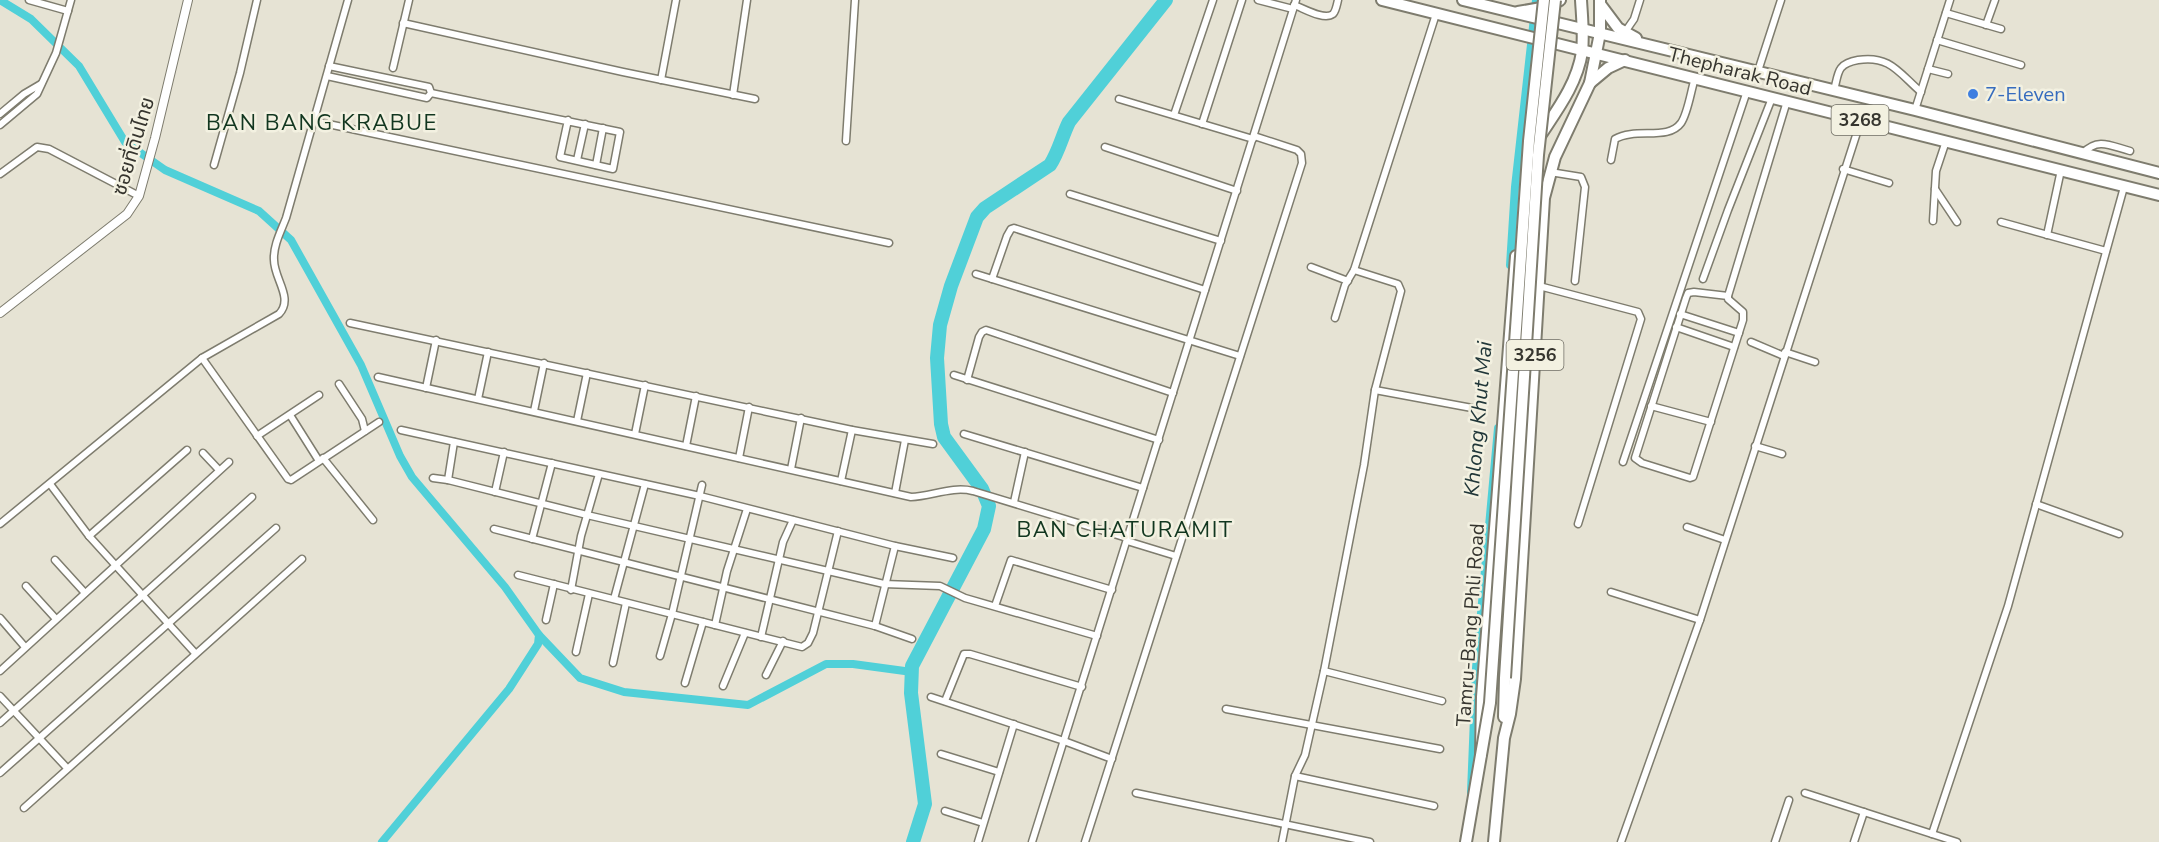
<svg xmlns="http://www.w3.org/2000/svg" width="2159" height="842" viewBox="0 0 2159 842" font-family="'Nunito Sans','Noto Sans Thai',sans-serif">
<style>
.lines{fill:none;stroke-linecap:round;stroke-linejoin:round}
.canal{stroke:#50d0d8;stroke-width:8}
.river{stroke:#50d0d8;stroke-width:14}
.minor-casing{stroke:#7e7c6e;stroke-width:9}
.tertiary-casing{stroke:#7e7c6e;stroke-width:10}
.primary-casing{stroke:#7e7c6e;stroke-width:14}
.minor{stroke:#fff;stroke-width:6}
.tertiary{stroke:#fff;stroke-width:8}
.primary{stroke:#fff;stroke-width:10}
.primary-bridge-casing{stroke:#7e7c6e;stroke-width:14;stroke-linecap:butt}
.primary-bridge{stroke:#fff;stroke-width:10}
.shop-dot{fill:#3f7fe0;stroke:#f3f1e1;stroke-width:2}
.labels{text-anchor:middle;stroke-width:5;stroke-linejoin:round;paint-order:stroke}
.shield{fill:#f3f1e1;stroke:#6f6d64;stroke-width:1.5}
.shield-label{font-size:18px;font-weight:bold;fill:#36352f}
.street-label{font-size:20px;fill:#36352f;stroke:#f3f1e1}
.shop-label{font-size:20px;fill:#366cbe;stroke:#f3f1e1;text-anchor:start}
.water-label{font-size:21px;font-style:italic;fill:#213739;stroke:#f3f1e1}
.quarter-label{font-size:22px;letter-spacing:1.5px;fill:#11361f;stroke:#f3f1e1}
</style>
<rect width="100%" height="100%" fill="#e6e3d4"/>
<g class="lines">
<g class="canal">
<path d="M 0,0 L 31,19 L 79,66 L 125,142 L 165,170 L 259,211 L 291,240 L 361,365 L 400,456 L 412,477 L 505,587 L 539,635 L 538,644 L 509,689 L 382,842"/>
<path d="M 1510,265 L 1515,187 L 1536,0"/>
<path d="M 539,635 L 580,678 L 624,692 L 748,705 L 826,664 L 853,664 L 912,672"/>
<path d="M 1471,792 L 1476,668 L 1498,428"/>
</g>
<path class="river" d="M 913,842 L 925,804 L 911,693 L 912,666 L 984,529 L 989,506 L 982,489 L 944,437 L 941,424 L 937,358 L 940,325 L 951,286 L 977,217 L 985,208 L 1050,165 C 1059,151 1062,136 1069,122 L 1166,0"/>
<g class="minor-casing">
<g id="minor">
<path d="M 29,0 L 68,11"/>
<path d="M 1258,0 L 1293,9"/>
<path d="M 1294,5 C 1303,8 1324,21 1333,14 C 1336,11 1337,4 1338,0"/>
<path d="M 1946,13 L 2001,29"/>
<path d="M 403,23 L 623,72 L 755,99"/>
<path d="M 1986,25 L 1995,0"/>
<path d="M 1625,32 L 1634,19 L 1640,0"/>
<path d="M 1937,40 L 2021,65"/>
<path d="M 393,68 L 409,0"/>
<path d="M 1928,69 L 1948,74"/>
<path d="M 1758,71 L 1781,0"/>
<path d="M 327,76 L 427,98 L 431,93 L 429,87 L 329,66"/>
<path d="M 661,80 L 676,0"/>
<path d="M 1834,90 C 1836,84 1837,73 1841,68 C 1845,63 1852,61 1858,60 C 1890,55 1899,73 1921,92"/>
<path d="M 431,93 L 620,132 L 613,169 L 560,157 L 568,120"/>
<path d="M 733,95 L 747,0"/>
<path d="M 1119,99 L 1253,139"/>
<path d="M 1915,110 L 1950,0"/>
<path d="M 0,114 L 24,94 L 41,84"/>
<path d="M 1174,115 L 1213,0"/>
<path d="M 314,121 L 889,243"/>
<path d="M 1202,124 L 1242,0"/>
<path d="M 0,125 L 37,94 L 56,53 L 71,0"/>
<path d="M 846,141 L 855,0"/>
<path d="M 1105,147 L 1237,191"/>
<path d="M 2083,153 C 2098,137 2111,146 2130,151"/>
<path d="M 577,160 L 585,124"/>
<path d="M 1611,160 L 1615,139 C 1636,127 1668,141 1681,123 C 1688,113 1691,90 1695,78"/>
<path d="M 214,165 L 240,73 L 257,0"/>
<path d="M 596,165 L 603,128"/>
<path d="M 1843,169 L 1889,183"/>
<path d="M 1550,172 L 1581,177 L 1585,187 L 1575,281"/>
<path d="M 0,174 L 37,147 L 49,149 L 139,196"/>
<path d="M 1935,189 L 1957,222"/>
<path d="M 1070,194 L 1221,241"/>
<path d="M 1933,221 L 1936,171 L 1946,141"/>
<path d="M 2001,222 L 2106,251"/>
<path d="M 2047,235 L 2061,170"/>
<path d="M 1311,267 L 1348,281"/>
<path d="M 976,274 L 1240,356"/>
<path d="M 992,279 L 1007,236 L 1011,229 L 1014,228 L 1205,290"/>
<path d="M 1703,279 L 1728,210 L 1772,98"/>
<path d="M 1539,286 L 1638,312 L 1641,319 L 1578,524"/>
<path d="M 1694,292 L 1728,296 L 1728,299 L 1743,312 L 1743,320 L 1693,477 L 1690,478 L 1642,463 L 1635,458 L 1686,298 L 1688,293 Z"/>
<path d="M 1728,296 L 1787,101"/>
<path d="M 1680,314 L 1739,333"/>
<path d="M 1335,318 L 1345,285 L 1354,270"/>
<path d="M 350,323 L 852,430 L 933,444"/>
<path d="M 1676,327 L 1734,347"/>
<path d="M 1751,342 L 1784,356"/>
<path d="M 1785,352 L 1815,362"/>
<path d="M 202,358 L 288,479 L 291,480 L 379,422"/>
<path d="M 954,375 L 1159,440"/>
<path d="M 378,377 L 911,497 C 932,496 952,486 973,491 L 1127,538"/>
<path d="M 967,380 L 979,337 L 982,332 L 986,330 L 1173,393"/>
<path d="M 339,384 L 362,419 L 365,431"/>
<path d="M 426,388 L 436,340"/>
<path d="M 1375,390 L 1472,408"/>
<path d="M 478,399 L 488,352"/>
<path d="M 1651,406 L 1711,422"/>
<path d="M 534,411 L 544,363"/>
<path d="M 290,415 L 319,461"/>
<path d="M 577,421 L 587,373"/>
<path d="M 401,430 L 700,496 L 895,546 L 953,558"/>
<path d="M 635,434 L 645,385"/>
<path d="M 964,434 L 1143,488"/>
<path d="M 257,436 L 319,395"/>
<path d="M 686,446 L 696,396"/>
<path d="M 1755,446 L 1782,454"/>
<path d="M 203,453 L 219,470"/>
<path d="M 323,458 L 373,520"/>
<path d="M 739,458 L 749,407"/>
<path d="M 1623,462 L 1747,91"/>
<path d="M 791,469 L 801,418"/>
<path d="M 433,478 L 448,480 L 587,515 L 884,584 L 940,586 L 965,598 L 1097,636"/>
<path d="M 448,480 L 454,442"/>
<path d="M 841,481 L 852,430"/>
<path d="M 50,484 L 89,536 L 195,653"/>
<path d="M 495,492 L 504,452"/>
<path d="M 895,493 L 905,440"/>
<path d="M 1014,502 L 1025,452"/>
<path d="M 2036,504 L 2119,534"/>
<path d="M 0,524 L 202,358 L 279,314 C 294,298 274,279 274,260 C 273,246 281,231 286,218 L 348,0"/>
<path d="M 1687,527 L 1725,540"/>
<path d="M 494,529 L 875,626 L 912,639"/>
<path d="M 89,536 L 187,450"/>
<path d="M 532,539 L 552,463"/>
<path d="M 1127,541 L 1176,556"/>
<path d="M 55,560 L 85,593"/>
<path d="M 518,575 L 802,647 L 808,643 L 813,633 L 838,531"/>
<path d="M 26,586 L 56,619"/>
<path d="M 571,590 L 581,536 L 599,474"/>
<path d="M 1611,592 L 1700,620"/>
<path d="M 614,599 L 645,484"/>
<path d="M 995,606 L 1011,560 L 1112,590"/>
<path d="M 0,618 L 25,647"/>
<path d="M 546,620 L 554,584"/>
<path d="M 715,625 L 727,571 L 747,509"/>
<path d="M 875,626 L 895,546"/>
<path d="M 761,637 L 783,542 L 793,520"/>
<path d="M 576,652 L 589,594"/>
<path d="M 660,656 L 672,614 L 702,485"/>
<path d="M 613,663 L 626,603"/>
<path d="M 0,671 L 229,462"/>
<path d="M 1324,671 L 1442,701"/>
<path d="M 766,675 L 783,641"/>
<path d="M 685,683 L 703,622"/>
<path d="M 723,686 L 745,633"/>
<path d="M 0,696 L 67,768"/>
<path d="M 931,697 L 1064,741 L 1112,759"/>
<path d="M 945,701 L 964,654 L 970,654 L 1082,687"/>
<path d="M 1226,709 L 1440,749"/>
<path d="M 0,723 L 252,497"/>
<path d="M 941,754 L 999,772"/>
<path d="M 0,773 L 276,528"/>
<path d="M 1295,776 L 1434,806"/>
<path d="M 1136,793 L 1370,842"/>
<path d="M 1805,793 L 1957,842"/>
<path d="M 24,808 L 302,559"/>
<path d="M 945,811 L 983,823"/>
<path d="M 1932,834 L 2008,606 L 2124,187"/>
<path d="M 978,842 L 1014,724"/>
<path d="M 1032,842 L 1296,0"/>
<path d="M 1085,842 L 1302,163 L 1301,154 L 1297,150 L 1254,136"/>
<path d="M 1282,842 L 1295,776 L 1305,755 L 1324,671 L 1364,465 L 1375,390 L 1401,291 L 1398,284 L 1354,270 L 1436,14"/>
<path d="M 1621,842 L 1700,620 L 1861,120"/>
<path d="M 1775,842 L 1789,800"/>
<path d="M 1854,842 L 1864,812"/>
</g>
</g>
<g class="tertiary-casing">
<path id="tertiary" d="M 0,313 L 127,214 L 139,196 L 155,138 L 188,0"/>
</g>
<g class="primary-casing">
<g id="primary">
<path d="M 1382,0 L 2159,195"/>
<path d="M 1463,0 L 1915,110 L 2159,173"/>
<path d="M 1600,4 L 1618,28 L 1636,38"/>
<path d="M 1518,12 L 1547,7 L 1560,0"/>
<path d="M 1590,83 L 1608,68 L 1625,60"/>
<path d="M 1540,136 C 1557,110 1577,84 1582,52 C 1584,35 1582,17 1581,0"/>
<path d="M 1504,717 L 1505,678"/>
<path d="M 1466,842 L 1481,755 L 1482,697 L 1516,256"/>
<path d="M 1494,842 L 1504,738 L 1510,714 L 1515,679 L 1544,198 L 1555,157 L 1590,83 L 1600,33 L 1600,0"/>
</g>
</g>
<use href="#minor" class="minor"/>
<use href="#tertiary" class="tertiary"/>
<use href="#primary" class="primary"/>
<g class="primary-bridge-casing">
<g id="primary-bridge">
<path d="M 1505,678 L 1538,155 L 1555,0"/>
<path d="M 1481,755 L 1490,703 L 1529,141 L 1544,0"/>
</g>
</g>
<use href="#primary-bridge" class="primary-bridge"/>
</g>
<circle class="shop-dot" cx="1973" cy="94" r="6"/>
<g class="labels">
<g class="shield">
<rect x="1831.5" y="105" width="57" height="30" rx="4.5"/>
<rect x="1506.5" y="340" width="57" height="30" rx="4.5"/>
</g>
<g class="shield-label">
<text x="1860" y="126">3268</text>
<text x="1535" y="361">3256</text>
</g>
<g class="street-label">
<text transform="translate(1740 71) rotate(14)" y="7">Thepharak Road</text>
<text transform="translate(133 146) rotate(-73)" y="7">ซอยที่ดินไทย</text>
<text transform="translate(1470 625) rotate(-86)" y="7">Tamru-Bang Phli Road</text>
</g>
<g class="shop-label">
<text x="1985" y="101">7-Eleven</text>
</g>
<g class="water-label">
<text transform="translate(1478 419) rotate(-85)" y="7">Khlong Khut Mai</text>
</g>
<g class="quarter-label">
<text x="322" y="130">BAN BANG KRABUE</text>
<text x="1125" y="537">BAN CHATURAMIT</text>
</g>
</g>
</svg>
